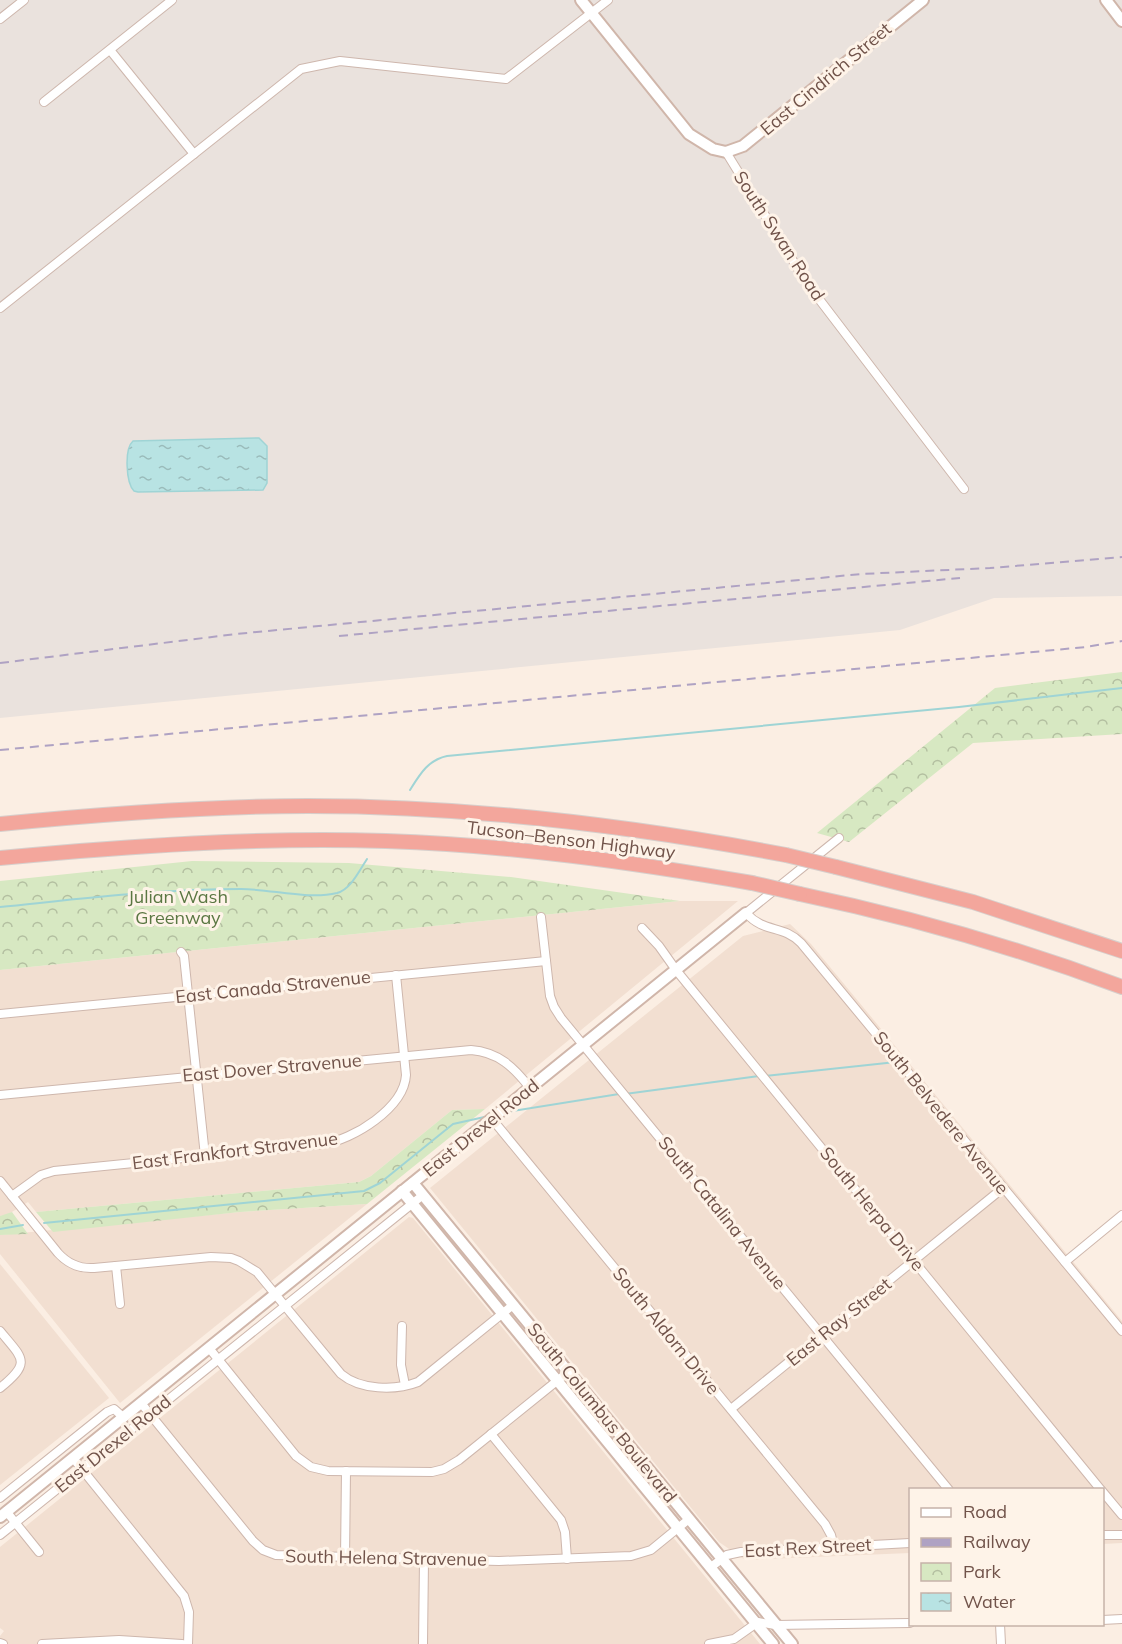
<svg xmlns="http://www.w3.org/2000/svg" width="1122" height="1644" viewBox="0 0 1122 1644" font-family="Mulish,sans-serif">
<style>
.residential{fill:#f2dfd1}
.industrial{fill:#eae2dd}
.park{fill:url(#park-crowns)}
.water{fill:url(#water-ripples);stroke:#9fd4d5;stroke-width:1.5}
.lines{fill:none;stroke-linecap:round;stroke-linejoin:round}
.stream{stroke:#9fd4d5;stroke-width:2}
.street-casing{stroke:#ceb7ad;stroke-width:10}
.secondary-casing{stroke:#d0b6aa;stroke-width:14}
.highway-casing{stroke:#d7cfcc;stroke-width:16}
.street{stroke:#fff;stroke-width:8}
.secondary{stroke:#fff;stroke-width:10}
.highway{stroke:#f3a69c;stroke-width:14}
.rail{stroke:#afa2c3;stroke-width:2;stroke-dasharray:9 6;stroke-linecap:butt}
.highway-bridge-casing{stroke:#d7cfcc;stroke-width:16;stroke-linecap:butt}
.highway-bridge{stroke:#f3a69c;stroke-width:14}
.labels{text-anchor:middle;stroke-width:6;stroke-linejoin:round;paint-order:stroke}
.street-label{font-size:18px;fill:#71534a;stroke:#fef3e8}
.park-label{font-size:18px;fill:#5a7742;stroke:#fef3e8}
</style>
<defs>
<pattern id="park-crowns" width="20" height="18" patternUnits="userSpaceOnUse" patternTransform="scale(1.5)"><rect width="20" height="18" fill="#d7e8c2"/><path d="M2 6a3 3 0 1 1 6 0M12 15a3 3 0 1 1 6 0" fill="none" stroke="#b3bfa0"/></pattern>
<pattern id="water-ripples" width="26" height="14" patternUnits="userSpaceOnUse" patternTransform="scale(1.5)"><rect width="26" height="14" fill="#b8e3e3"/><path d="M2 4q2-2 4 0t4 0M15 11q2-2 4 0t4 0" fill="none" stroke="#9abbba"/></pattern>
</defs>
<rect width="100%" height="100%" fill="#fbeee3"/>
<g class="residential">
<path d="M 680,901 L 738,901 L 485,1109 L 452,1110 L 371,1176 L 359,1182 L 36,1212 L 28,1202 L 7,1215 L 0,1216 L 0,970 Z"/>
<path d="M 790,924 L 811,944 L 1122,1321 L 1122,1543 L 1103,1544 L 1102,1490 L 910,1490 L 910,1553 L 745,1560 L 719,1542 L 430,1188 L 743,936 Z"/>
<path d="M 367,1204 L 120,1403 L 0,1254 L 0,1235 L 240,1212 Z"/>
<path d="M 409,1217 L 413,1218 L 760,1644 L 0,1644 L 0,1636 L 4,1631 L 0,1628 L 0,1547 Z"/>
<path d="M 0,1264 L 109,1398 L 0,1485 Z"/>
</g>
<path class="industrial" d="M 0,0 L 1122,0 L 1122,596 L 994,598 L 900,630 L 0,718 Z"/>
<g class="park">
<path d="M 1122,672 L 1122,734 L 973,743 L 849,842 L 817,833 L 995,688 Z"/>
<path d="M 192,861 L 349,863 L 511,877 L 680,901 L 0,970 L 0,881 Z"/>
<path d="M 485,1109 L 367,1204 L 240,1212 L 53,1232 L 36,1212 L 359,1182 L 371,1176 L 452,1110 Z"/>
<path d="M 12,1212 L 28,1234 L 0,1235 L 0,1216 Z"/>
</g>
<path class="water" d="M 259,438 L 267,446 L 267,483 L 263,490 L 138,492 L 134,491 C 126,483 124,449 133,441 Z"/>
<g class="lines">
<g class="stream">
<path d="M 410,790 C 420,774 428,760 447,756 L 959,707 L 1122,688"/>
<path d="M 0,907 C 80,899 160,889 241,889 C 271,889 308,900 337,893 C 351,889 359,871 367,859"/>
<path d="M 765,1076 L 896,1062"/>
<path d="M 625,1094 L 759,1076"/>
<path d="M 506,1112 L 619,1094"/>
<path d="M 44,1223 L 364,1191 L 380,1183 L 453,1124 L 489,1116"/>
<path d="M 0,1229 L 23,1225"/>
</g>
<g class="street-casing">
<g id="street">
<path d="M 0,19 L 24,0"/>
<path d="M 110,50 L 194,154"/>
<path d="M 44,102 L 172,0"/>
<path d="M 726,152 L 806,282 L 964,489"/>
<path d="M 0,308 L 301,69 L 340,61 L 506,79 L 608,0"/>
<path d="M 839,838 L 746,913 C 765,934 782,924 801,943 L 1122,1331"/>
<path d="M 541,917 L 550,996 L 554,1007 L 561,1018 L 949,1490"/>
<path d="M 642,928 L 659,946 L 676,970 L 1101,1490"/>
<path d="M 181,952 L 184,956 L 205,1156"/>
<path d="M 0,1014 L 546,961"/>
<path d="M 0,1095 L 471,1050 C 498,1052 514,1067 530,1088"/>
<path d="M 492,1119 L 825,1524 L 831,1535 L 834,1546"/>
<path d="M 0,1181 L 58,1253 C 68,1264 79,1269 94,1268 L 211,1257 L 231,1258 L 239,1261 L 257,1272 L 341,1374 C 360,1390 395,1391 418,1382 L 513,1305"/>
<path d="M 12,1196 L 41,1175 L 54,1171 L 323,1144 C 353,1140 404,1108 406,1075 L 396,975"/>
<path d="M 1065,1262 L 1122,1215"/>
<path d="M 116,1266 L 120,1304"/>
<path d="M 402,1326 L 401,1365 L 405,1385"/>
<path d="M 0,1331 C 23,1359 32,1362 0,1388"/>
<path d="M 209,1348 L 296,1456 L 311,1467 L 328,1471 L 432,1472 L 444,1469 L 459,1460 L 568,1372"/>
<path d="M 141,1403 L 253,1541 L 263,1550 L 276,1555 L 499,1561 L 631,1556 L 651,1550 L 689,1519"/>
<path d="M 731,1409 L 1003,1188"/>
<path d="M 491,1434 L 561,1520 L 565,1532 L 567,1559"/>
<path d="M 73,1458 L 184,1596 L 189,1612 L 188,1644"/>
<path d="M 1102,1491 L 1122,1515"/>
<path d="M 0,1498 L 107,1412 L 114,1409 L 123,1417"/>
<path d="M 6,1511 L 39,1552"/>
<path d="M 0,1535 L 423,1195"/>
<path d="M 1102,1535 L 1122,1535"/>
<path d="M 345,1559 L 346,1471"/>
<path d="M 711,1567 L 727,1555 L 741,1552 L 910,1543"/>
<path d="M 1102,1620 L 1122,1619"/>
<path d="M 1000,1624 L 1001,1644"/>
<path d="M 0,1643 L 3,1644"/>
<path d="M 42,1644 L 119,1640 L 182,1644"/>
<path d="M 423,1644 L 424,1560"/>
<path d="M 709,1644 L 734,1639 L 758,1622 L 775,1625 L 910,1623"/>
</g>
</g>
<g class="secondary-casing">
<g id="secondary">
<path d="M 581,0 L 689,134 L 713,149 L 726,152 L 743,146 L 923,0"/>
<path d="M 1106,0 L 1122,21"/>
<path d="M 413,1183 L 792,1644"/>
<path d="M 402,1191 L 773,1644"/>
<path d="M 0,1517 L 746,913"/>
</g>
</g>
<g class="highway-casing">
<g id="highway">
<path d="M 0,824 C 103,814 205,806 308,806 C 469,806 628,825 786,855"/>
<path d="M 0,858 C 129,846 257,837 386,841 C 509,845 631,862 752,883"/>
<path d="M 836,867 L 973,902 L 1122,951"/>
<path d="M 800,894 C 910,917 1018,948 1122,987"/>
</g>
</g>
<use href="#street" class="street"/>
<use href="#secondary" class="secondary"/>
<use href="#highway" class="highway"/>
<g class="rail">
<path d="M 339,636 L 960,578"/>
<path d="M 0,663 L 236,634 L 861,574 L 990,568 L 1122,557"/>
<path d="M 0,750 L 1086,647 L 1122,641"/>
</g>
<g class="highway-bridge-casing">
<g id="highway-bridge">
<path d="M 786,855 L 836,867"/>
<path d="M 752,883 L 800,894"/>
</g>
</g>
<use href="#highway-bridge" class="highway-bridge"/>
</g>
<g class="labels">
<g class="street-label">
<text transform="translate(826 79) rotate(-40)" y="6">East Cindrich Street</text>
<text transform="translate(779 236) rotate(57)" y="6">South Swan Road</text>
<text transform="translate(571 840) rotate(7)" y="6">Tucson–Benson Highway</text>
<text transform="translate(273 987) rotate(-6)" y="6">East Canada Stravenue</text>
<text transform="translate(272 1068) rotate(-5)" y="6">East Dover Stravenue</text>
<text transform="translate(941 1113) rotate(51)" y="6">South Belvedere Avenue</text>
<text transform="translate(481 1128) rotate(-39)" y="6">East Drexel Road</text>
<text transform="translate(235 1151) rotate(-7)" y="6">East Frankfort Stravenue</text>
<text transform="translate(872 1209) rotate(51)" y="6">South Herpa Drive</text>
<text transform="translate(722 1213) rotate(51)" y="6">South Catalina Avenue</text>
<text transform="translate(839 1322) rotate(-39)" y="6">East Ray Street</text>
<text transform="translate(666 1331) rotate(51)" y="6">South Aldorn Drive</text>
<text transform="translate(602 1413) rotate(51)" y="6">South Columbus Boulevard</text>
<text transform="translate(113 1444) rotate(-39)" y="6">East Drexel Road</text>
<text transform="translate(808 1548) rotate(-3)" y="6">East Rex Street</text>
<text transform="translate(386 1558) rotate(1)" y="6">South Helena Stravenue</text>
</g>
<g class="park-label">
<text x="178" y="903">Julian Wash<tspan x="178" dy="21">Greenway</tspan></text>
</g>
</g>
<rect x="909" y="1488" width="195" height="138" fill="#fef3e8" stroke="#c6b3a9" stroke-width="1.5"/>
<rect x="921" y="1508" width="30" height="9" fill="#ffffff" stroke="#c6b3a9" stroke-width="1.5"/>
<text x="963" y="1518" font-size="18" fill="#71534a">Road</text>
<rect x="921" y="1538" width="30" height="9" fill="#afa2c3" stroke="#c6b3a9" stroke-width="1.5"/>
<text x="963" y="1548" font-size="18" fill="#71534a">Railway</text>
<rect x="921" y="1563" width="30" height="18" fill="url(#park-crowns)" stroke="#c6b3a9" stroke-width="1.5"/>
<text x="963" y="1578" font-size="18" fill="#71534a">Park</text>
<rect x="921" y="1593" width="30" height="18" fill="url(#water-ripples)" stroke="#c6b3a9" stroke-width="1.5"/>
<text x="963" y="1608" font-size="18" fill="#71534a">Water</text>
</svg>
